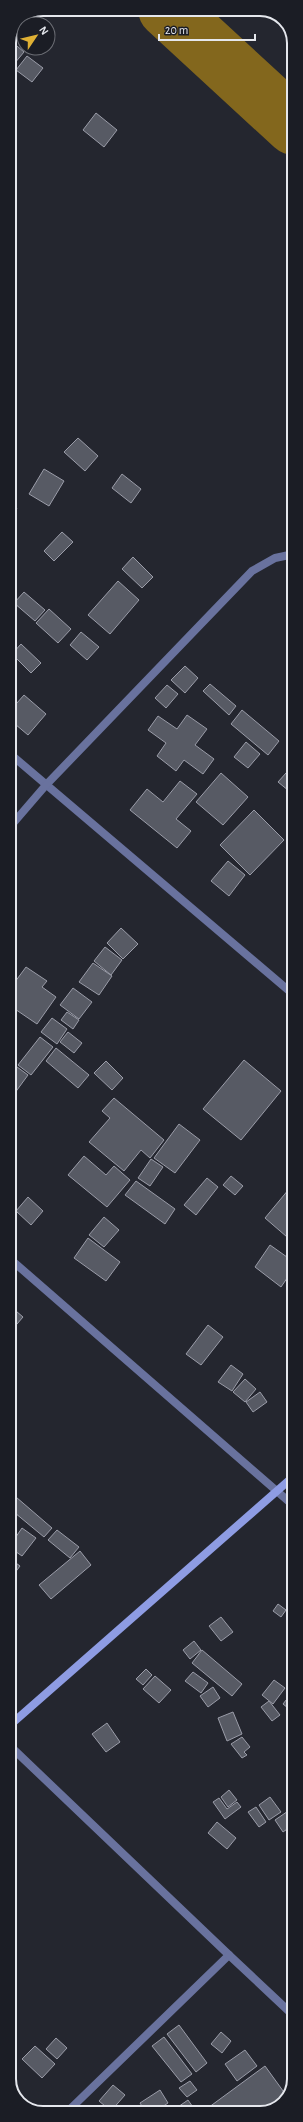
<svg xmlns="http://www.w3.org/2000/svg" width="303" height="2122" viewBox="0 0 303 2122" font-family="'Alegreya Sans',sans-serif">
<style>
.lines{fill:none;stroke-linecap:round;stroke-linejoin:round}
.river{stroke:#83671d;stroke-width:58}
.building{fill:#575a64;stroke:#9a9ca8}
.street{stroke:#69729e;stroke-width:8}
.secondary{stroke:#8e9ce3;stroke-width:8}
.rim{fill:none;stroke:#e5e7ed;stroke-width:2}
</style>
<rect width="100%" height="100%" fill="#24262f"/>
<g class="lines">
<path class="river" d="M 167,9 L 294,126"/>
</g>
<g class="building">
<path d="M 10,40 L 24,52 L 9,70 L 9,43 Z"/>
<path d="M 27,56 L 43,68 L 32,82 L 16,70 Z"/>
<path d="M 96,113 L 117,130 L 104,147 L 83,130 Z"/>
<path d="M 78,438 L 98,456 L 85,471 L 64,452 Z"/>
<path d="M 44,469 L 64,481 L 49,506 L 29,494 Z"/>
<path d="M 122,474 L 141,489 L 131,503 L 112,488 Z"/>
<path d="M 9,502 L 17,508 L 9,520 Z"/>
<path d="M 62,532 L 73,542 L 54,561 L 44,551 Z"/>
<path d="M 133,557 L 153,577 L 142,588 L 122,569 Z"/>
<path d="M 118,581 L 139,600 L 110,634 L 88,615 Z"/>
<path d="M 24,592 L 45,610 L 35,621 L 14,603 Z"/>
<path d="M 49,609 L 71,629 L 58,643 L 36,623 Z"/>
<path d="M 81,632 L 99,647 L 87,660 L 70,645 Z"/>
<path d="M 21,644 L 41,663 L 31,673 L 12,654 Z"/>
<path d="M 185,666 L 198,678 L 185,693 L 171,680 Z"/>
<path d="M 210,684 L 236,706 L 229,715 L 203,691 Z"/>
<path d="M 167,685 L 178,694 L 166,708 L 155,698 Z"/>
<path d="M 24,695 L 46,714 L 28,735 L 9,719 L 9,712 Z"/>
<path d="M 242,710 L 279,741 L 268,755 L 231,724 Z"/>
<path d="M 187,715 L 207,729 L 195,745 L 214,759 L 203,774 L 184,760 L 176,771 L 157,756 L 166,743 L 148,730 L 158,716 L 177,729 Z"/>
<path d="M 246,742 L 260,754 L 248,768 L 234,757 Z"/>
<path d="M 294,764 L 294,795 L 278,782 Z"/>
<path d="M 221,773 L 248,797 L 223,825 L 196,802 Z"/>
<path d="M 180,781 L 197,794 L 176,819 L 191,831 L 177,848 L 130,810 L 147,789 L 163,802 Z"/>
<path d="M 254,810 L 284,840 L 250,875 L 220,845 Z"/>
<path d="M 228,861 L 245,875 L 229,896 L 211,881 Z"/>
<path d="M 121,928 L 138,944 L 123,959 L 107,943 Z"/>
<path d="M 105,947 L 122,960 L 111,975 L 94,961 Z"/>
<path d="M 93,963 L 112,976 L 99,995 L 79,982 Z"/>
<path d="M 26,967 L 47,981 L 42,987 L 56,997 L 37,1024 L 9,1005 L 9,990 Z"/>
<path d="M 73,988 L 92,1002 L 79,1019 L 60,1005 Z"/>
<path d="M 67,1012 L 79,1020 L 73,1029 L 61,1020 Z"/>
<path d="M 52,1018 L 67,1029 L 57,1044 L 41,1032 Z"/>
<path d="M 68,1032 L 82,1043 L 74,1053 L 60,1042 Z"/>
<path d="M 40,1037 L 53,1047 L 31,1075 L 18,1065 Z"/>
<path d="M 56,1048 L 89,1075 L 78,1088 L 46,1061 Z"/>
<path d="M 244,1060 L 281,1091 L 241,1140 L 203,1109 Z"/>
<path d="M 9,1061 L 28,1075 L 9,1101 Z"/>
<path d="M 106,1061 L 123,1078 L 112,1090 L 94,1073 Z"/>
<path d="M 114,1098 L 164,1140 L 150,1158 L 141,1150 L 124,1171 L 89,1142 L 110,1118 L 102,1111 Z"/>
<path d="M 9,1114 L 15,1119 L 9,1127 Z"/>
<path d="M 179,1124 L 200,1140 L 175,1173 L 154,1158 Z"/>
<path d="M 84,1156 L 106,1175 L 114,1166 L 130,1180 L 107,1207 L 68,1175 Z"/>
<path d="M 151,1159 L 163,1167 L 150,1186 L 138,1178 Z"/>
<path d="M 231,1176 L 243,1186 L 235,1195 L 223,1185 Z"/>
<path d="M 207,1178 L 218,1187 L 196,1215 L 184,1205 Z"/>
<path d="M 136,1181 L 175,1209 L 165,1224 L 125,1195 Z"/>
<path d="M 294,1183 L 294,1243 L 265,1218 Z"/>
<path d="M 28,1197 L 43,1211 L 31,1225 L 16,1211 Z"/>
<path d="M 104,1217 L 119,1230 L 104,1247 L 89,1235 Z"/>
<path d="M 88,1238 L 120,1262 L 106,1281 L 74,1258 Z"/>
<path d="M 270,1245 L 294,1262 L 294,1268 L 281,1287 L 255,1267 Z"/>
<path d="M 9,1305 L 23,1317 L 11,1331 L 9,1330 Z"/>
<path d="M 208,1325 L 223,1337 L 201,1365 L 186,1354 Z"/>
<path d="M 231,1365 L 243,1374 L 232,1391 L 218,1382 Z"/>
<path d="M 245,1379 L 256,1389 L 245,1402 L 233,1392 Z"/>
<path d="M 260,1392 L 267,1402 L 253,1412 L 246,1402 Z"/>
<path d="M 9,1491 L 52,1528 L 44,1537 L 9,1508 Z"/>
<path d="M 22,1528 L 36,1538 L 22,1556 L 9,1547 Z"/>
<path d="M 57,1530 L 79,1547 L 70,1558 L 48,1540 Z"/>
<path d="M 80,1551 L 91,1565 L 51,1599 L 39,1585 Z"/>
<path d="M 9,1558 L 20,1566 L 11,1578 L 9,1576 Z"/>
<path d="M 278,1604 L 286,1610 L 281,1617 L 273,1611 Z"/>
<path d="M 221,1617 L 233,1632 L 221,1641 L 209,1626 Z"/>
<path d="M 194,1641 L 201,1650 L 190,1659 L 183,1650 Z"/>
<path d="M 202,1650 L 242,1684 L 232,1696 L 192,1663 Z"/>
<path d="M 294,1655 L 294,1666 L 288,1662 Z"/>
<path d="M 146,1669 L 152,1675 L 143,1685 L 136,1679 Z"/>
<path d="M 193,1672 L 208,1683 L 201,1693 L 185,1681 Z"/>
<path d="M 155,1676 L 171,1690 L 159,1703 L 143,1689 Z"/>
<path d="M 274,1680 L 285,1688 L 273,1704 L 262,1695 Z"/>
<path d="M 213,1687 L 220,1698 L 208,1707 L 200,1696 Z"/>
<path d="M 290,1695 L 294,1699 L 293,1712 L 283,1704 Z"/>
<path d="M 269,1701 L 280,1715 L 272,1721 L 261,1707 Z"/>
<path d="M 233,1712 L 242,1734 L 227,1741 L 218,1718 Z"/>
<path d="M 107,1723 L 120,1742 L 106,1752 L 92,1734 Z"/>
<path d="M 294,1729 L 294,1740 L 293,1741 L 288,1733 Z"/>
<path d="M 242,1737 L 250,1747 L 244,1752 L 247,1755 L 242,1758 L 231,1744 Z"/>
<path d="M 229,1790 L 237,1800 L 228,1807 L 221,1797 Z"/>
<path d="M 270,1797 L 281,1812 L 269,1820 L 259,1805 Z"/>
<path d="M 219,1798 L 227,1809 L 237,1802 L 241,1807 L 225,1819 L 213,1802 Z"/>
<path d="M 256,1807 L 266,1822 L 259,1827 L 248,1812 Z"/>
<path d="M 294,1807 L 294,1817 L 287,1822 L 290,1827 L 283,1832 L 275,1820 Z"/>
<path d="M 217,1822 L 236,1838 L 227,1849 L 208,1833 Z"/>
<path d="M 179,2025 L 207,2063 L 196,2072 L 167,2034 Z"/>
<path d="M 221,2032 L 231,2041 L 222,2053 L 211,2044 Z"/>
<path d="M 164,2037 L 192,2074 L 181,2082 L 152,2046 Z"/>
<path d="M 56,2038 L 67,2048 L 57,2059 L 46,2049 Z"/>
<path d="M 35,2046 L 55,2064 L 42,2078 L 22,2059 Z"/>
<path d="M 245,2050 L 257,2066 L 237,2081 L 225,2064 Z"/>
<path d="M 265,2066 L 286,2095 L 262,2113 L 201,2113 Z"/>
<path d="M 190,2081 L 197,2090 L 187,2097 L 179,2088 Z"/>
<path d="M 113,2085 L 125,2095 L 111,2111 L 99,2101 Z"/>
<path d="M 160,2090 L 168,2103 L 153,2113 L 146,2113 L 140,2103 Z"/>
<path d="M 188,2100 L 197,2113 L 177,2113 L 175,2109 Z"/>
</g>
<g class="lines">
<g class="street">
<path d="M 9,753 L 294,995"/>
<path d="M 9,828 L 46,785 L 252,571 L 275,558 L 294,554"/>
<path d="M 9,1258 L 294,1506"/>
<path d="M 9,1745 L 229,1955 L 66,2113"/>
<path d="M 229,1955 L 294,2016"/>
</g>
<path class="secondary" d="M 9,1726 L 294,1476"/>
</g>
<path d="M0 0H303V2122H0ZM43 16H260A27 27 0 0 1 287 43V2079A27 27 0 0 1 260 2106H43A27 27 0 0 1 16 2079V43A27 27 0 0 1 43 16Z" fill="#1b1d25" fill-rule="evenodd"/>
<path class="rim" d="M43 16H260A27 27 0 0 1 287 43V2079A27 27 0 0 1 260 2106H43A27 27 0 0 1 16 2079V43A27 27 0 0 1 43 16Z"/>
<g transform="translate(36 36) rotate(55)"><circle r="19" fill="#1b1d25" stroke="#6c6e75"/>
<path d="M0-3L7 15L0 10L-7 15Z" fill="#dfb034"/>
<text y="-6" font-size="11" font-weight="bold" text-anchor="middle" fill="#e5e7ed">N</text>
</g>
<path d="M159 34v6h96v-6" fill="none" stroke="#e5e7ed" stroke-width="2"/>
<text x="165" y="34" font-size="12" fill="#e5e7ed" stroke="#1b1d25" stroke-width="3" paint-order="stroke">20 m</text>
</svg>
